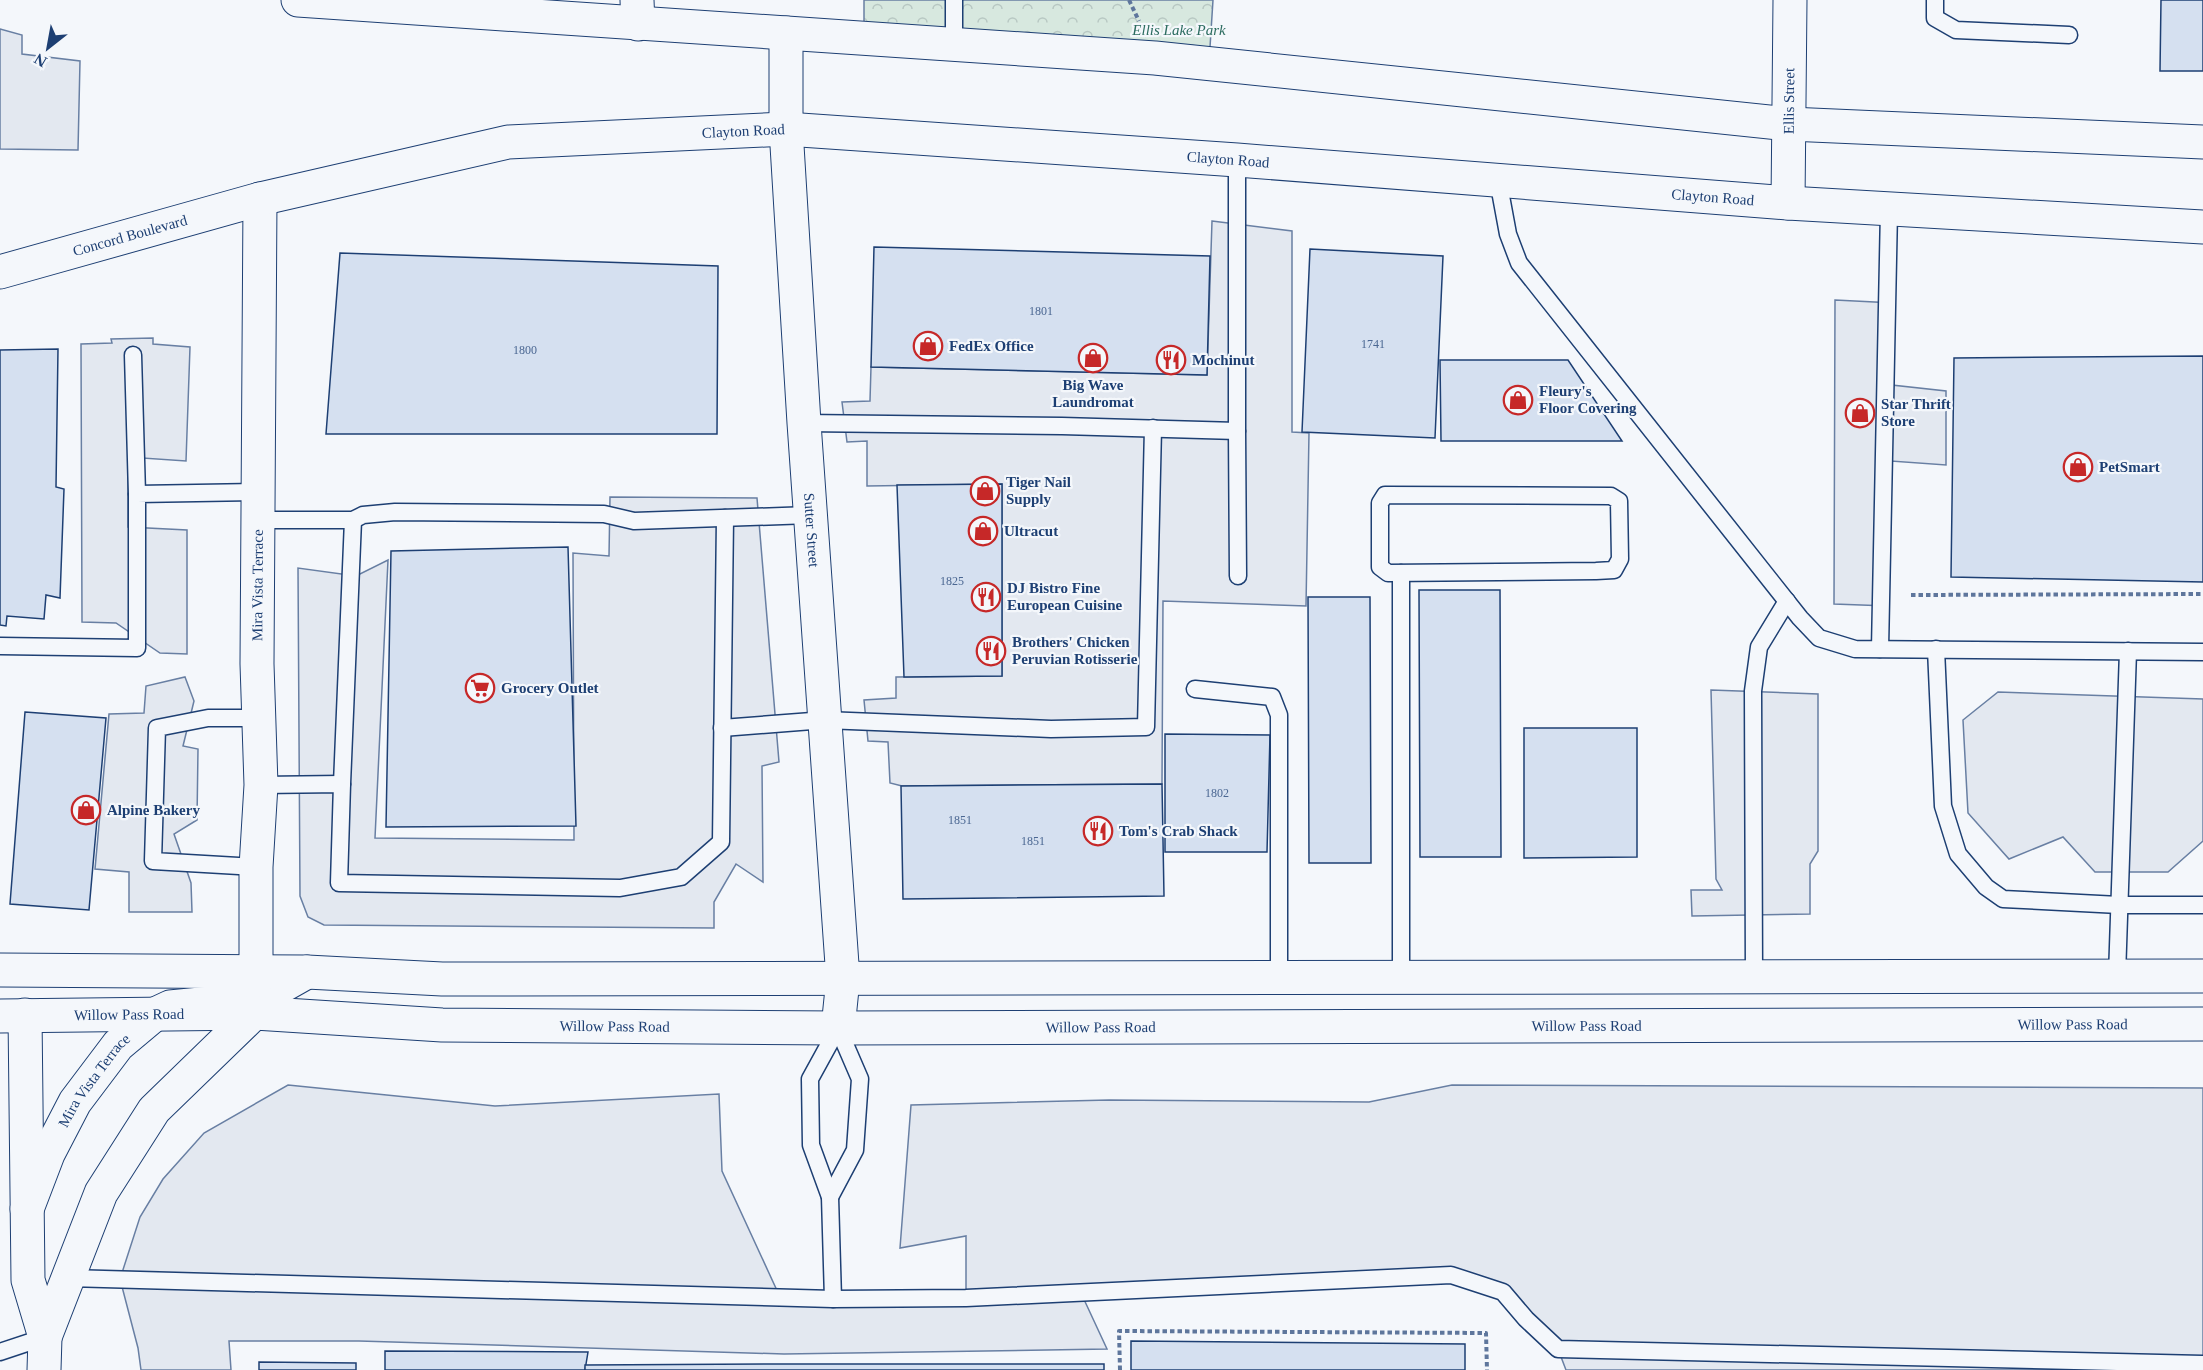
<svg xmlns="http://www.w3.org/2000/svg" width="2203" height="1370" viewBox="0 0 2203 1370" font-family="'Times New Roman',serif">
<style>
.park{fill:url(#park-crowns);stroke:#687fa3;stroke-width:1.5}
.parking{fill:#e3e8f0;stroke:#687fa3;stroke-width:1.5}
.building{fill:#d5e0f0;stroke:#1d3f73;stroke-width:1.5}
.lines{fill:none;stroke-linecap:round;stroke-linejoin:round}
.service-casing{stroke:#1d3f73;stroke-width:19}
.minor-casing{stroke:#1d3f73;stroke-width:35}
.primary-casing{stroke:#1d3f73;stroke-width:35}
.path{stroke:#5e769c;stroke-width:4;stroke-dasharray:4.5 3;stroke-linecap:butt}
.service{stroke:#f4f7fb;stroke-width:16}
.minor{stroke:#f4f7fb;stroke-width:33}
.primary{stroke:#f4f7fb;stroke-width:33}
.labels{text-anchor:middle;stroke-width:4.5;stroke-linejoin:round;paint-order:stroke}
.number-label{font-size:12px;fill:#4b6792}
.park-label{font-size:15px;font-style:italic;fill:#2c6c60;stroke:#f4f7fb}
.street-label{font-size:15px;fill:#1d3f73;stroke:#f4f7fb}
.poi-label{font-size:15px;font-weight:bold;fill:#1d3f73;stroke:#f4f7fb;text-anchor:start}
</style>
<defs>
<pattern id="park-crowns" width="20" height="18" patternUnits="userSpaceOnUse" patternTransform="scale(1.5)"><rect width="20" height="18" fill="#d7e8df"/><path d="M2 6a3 3 0 1 1 6 0M12 15a3 3 0 1 1 6 0" fill="none" stroke="#b8c8c3"/></pattern>
</defs>
<rect width="100%" height="100%" fill="#f4f7fb"/>
<path class="park" d="M 864,0 L 1213,0 L 1209,63 L 864,37 Z"/>
<g class="parking">
<path d="M 0,29 L 22,35 L 22,54 L 80,61 L 78,150 L 0,149 Z"/>
<path d="M 1212,221 L 1292,231 L 1292,432 L 1309,433 L 1306,606 L 1163,601 L 1162,784 L 902,786 L 890,783 L 888,742 L 868,741 L 864,700 L 896,698 L 896,677 L 1002,676 L 1002,484 L 867,486 L 867,441 L 847,442 L 842,402 L 870,401 L 871,367 L 1207,375 Z"/>
<path d="M 1835,300 L 1894,303 L 1892,385 L 1946,391 L 1946,465 L 1891,461 L 1888,606 L 1834,604 Z"/>
<path d="M 153,338 L 153,344 L 190,347 L 186,461 L 128,457 L 128,527 L 187,530 L 187,654 L 160,653 L 116,623 L 82,622 L 81,344 L 112,343 L 111,339 Z"/>
<path d="M 610,497 L 757,498 L 779,762 L 762,766 L 763,882 L 736,864 L 714,902 L 714,928 L 324,925 L 308,917 L 300,896 L 298,568 L 356,576 L 388,560 L 375,838 L 574,840 L 573,553 L 609,556 Z"/>
<path d="M 185,677 L 194,701 L 183,746 L 198,749 L 197,820 L 174,834 L 191,883 L 192,912 L 129,912 L 129,872 L 95,869 L 109,714 L 144,713 L 146,686 Z"/>
<path d="M 1711,690 L 1818,694 L 1818,851 L 1810,864 L 1810,914 L 1692,916 L 1691,890 L 1722,890 L 1716,879 Z"/>
<path d="M 1998,692 L 2203,699 L 2203,841 L 2168,872 L 2095,872 L 2063,837 L 2009,859 L 1968,813 L 1963,720 Z"/>
<path d="M 288,1085 L 495,1106 L 719,1094 L 722,1171 L 780,1297 L 966,1297 L 966,1236 L 900,1248 L 911,1105 L 1109,1100 L 1369,1102 L 1452,1085 L 2203,1088 L 2203,1370 L 1566,1370 L 1558,1349 L 1503,1292 L 1451,1275 L 1081,1293 L 1107,1349 L 784,1354 L 359,1341 L 229,1341 L 231,1370 L 141,1370 L 138,1348 L 120,1279 L 140,1217 L 163,1179 L 204,1133 Z"/>
</g>
<g class="building">
<path d="M 2161,0 L 2203,0 L 2203,71 L 2160,71 Z"/>
<path d="M 874,247 L 1210,256 L 1207,375 L 871,367 Z"/>
<path d="M 1310,249 L 1443,256 L 1435,438 L 1302,432 Z"/>
<path d="M 340,253 L 718,266 L 717,434 L 326,434 Z"/>
<path d="M 58,349 L 56,487 L 64,489 L 60,598 L 46,595 L 44,619 L 7,616 L 6,626 L 0,625 L 0,350 Z"/>
<path d="M 2203,356 L 2203,582 L 1951,577 L 1954,358 Z"/>
<path d="M 1440,360 L 1568,360 L 1622,441 L 1441,441 Z"/>
<path d="M 1002,484 L 1002,676 L 904,677 L 897,485 Z"/>
<path d="M 568,547 L 576,826 L 386,827 L 391,551 Z"/>
<path d="M 1419,590 L 1500,590 L 1501,857 L 1420,857 Z"/>
<path d="M 1308,597 L 1370,597 L 1371,863 L 1309,863 Z"/>
<path d="M 25,712 L 106,718 L 89,910 L 10,904 Z"/>
<path d="M 1524,728 L 1637,728 L 1637,857 L 1524,858 Z"/>
<path d="M 1165,734 L 1270,735 L 1267,852 L 1165,852 Z"/>
<path d="M 1162,784 L 1164,896 L 903,899 L 901,786 Z"/>
<path d="M 1131,1341 L 1465,1344 L 1465,1370 L 1131,1370 Z"/>
<path d="M 385,1351 L 588,1352 L 585,1370 L 385,1370 Z"/>
<path d="M 259,1362 L 356,1363 L 356,1370 L 259,1370 Z"/>
<path d="M 766,1364 L 1104,1364 L 1104,1370 L 585,1370 L 585,1365 Z"/>
</g>
<g class="lines">
<g class="service-casing">
<g id="service">
<path d="M 954,0 L 954,43"/>
<path d="M 1935,0 L 1935,18 L 1956,30 L 2069,35"/>
<path d="M 1498,180 L 1508,234 L 1519,263 L 1800,618 L 1819,638 L 1855,649 L 2203,652"/>
<path d="M 133,355 L 137,494"/>
<path d="M 804,423 L 1062,426 L 1237,431 L 1237,160"/>
<path d="M 1237,431 L 1238,576"/>
<path d="M 1385,495 L 1611,496 L 1619,501 L 1620,559 L 1614,570 L 1596,571 L 1388,573 L 1380,567 L 1380,503 Z"/>
<path d="M 258,520 L 353,520 L 363,515 L 395,512 L 604,514 L 634,521 L 810,515"/>
<path d="M 1401,573 L 1401,978"/>
<path d="M 0,646 L 137,648 L 137,494 L 258,492"/>
<path d="M 1880,649 L 1889,210"/>
<path d="M 1936,649 L 1943,806 L 1958,854 L 1986,887 L 2003,899 L 2119,905 L 2203,905"/>
<path d="M 1195,689 L 1272,697 L 1279,715 L 1279,978"/>
<path d="M 722,728 L 825,720 L 1051,729 L 1146,727 L 1153,428"/>
<path d="M 342,784 L 353,520"/>
<path d="M 261,785 L 342,784 L 339,883 L 620,888 L 681,877 L 721,842 L 725,518"/>
<path d="M 256,867 L 153,861 L 157,728 L 208,718 L 260,718"/>
<path d="M 2117,976 L 2128,651"/>
<path d="M 1754,977 L 1753,691 L 1759,647 L 1787,601"/>
<path d="M 838,1028 L 810,1079 L 811,1145 L 830,1197 L 833,1299 L 966,1298 L 1451,1275 L 1503,1292 L 1526,1319 L 1558,1349 L 2203,1364"/>
<path d="M 830,1197 L 855,1150 L 860,1079 L 838,1028"/>
<path d="M 68,1278 L 833,1299"/>
<path d="M 0,1352 L 45,1337"/>
</g>
</g>
<g class="minor-casing">
<g id="minor">
<path d="M 637,0 L 638,24"/>
<path id="s1" d="M 786,33 L 786,129 L 804,423 L 843,979 L 838,1028"/>
<path id="s2" d="M 1788,203 L 1790,0"/>
<path id="s3" d="M 256,971 L 256,867 L 261,785 L 257,664 L 260,199"/>
<path d="M 25,1015 L 28,1280 L 45,1337 L 44,1370"/>
<path id="s4" d="M 27,1209 L 48,1154 L 75,1102 L 118,1045 L 155,1014 L 170,1007 L 261,998 L 307,972"/>
<path d="M 45,1337 L 101,1193 L 154,1110 L 254,1013"/>
</g>
</g>
<g class="primary-casing">
<g id="primary">
<path d="M 298,0 L 1155,58 L 1789,124 L 2203,142"/>
<path id="s5" d="M 0,272 L 260,199 L 508,142 L 786,129 L 1237,160 L 1788,203 L 2203,227"/>
<path d="M 0,970 L 307,972 L 442,979 L 2203,976"/>
<path id="s6" d="M 0,1016 L 254,1013 L 442,1025 L 838,1028 L 2203,1024"/>
</g>
</g>
<g class="path">
<path d="M 1129,0 L 1139,21"/>
<path d="M 1911,595 L 2203,594"/>
<path d="M 1120,1370 L 1119,1331 L 1486,1333 L 1487,1370"/>
</g>
<use href="#service" class="service"/>
<use href="#minor" class="minor"/>
<use href="#primary" class="primary"/>
</g>
<defs>
<g id="shop-ring" transform="scale(1.5)"><circle r="9.5" fill="#f4f7fb" stroke="#c62828" stroke-width="1.5"/><path d="M-5-2.5h2.3a2.7 3.5 0 0 1 5.4 0H5L5.5 6h-11ZM-1.5-2.5h3a1.5 2.3 0 0 0-3 0Z" fill="#c62828"/></g>
<g id="restaurant-ring" transform="scale(1.5)"><circle r="9.5" fill="#f4f7fb" stroke="#c62828" stroke-width="1.5"/><path d="M-5-6h1v4h1v-4h1v4h1v-4h1v5L-1.5 .5V6h-2V.5L-5-1ZM5-6V6H3V1.5H1.5Q1.5-4 5-6Z" fill="#c62828"/></g>
<g id="supermarket-ring" transform="scale(1.5)"><circle r="9.5" fill="#f4f7fb" stroke="#c62828" stroke-width="1.5"/><path d="M-6-5.5h2.5l.6 2H6L4.5 2H-2.5L-4.4-4H-6ZM-1.5 3.2a1.3 1.3 0 1 0 .1 0ZM3 3.2a1.3 1.3 0 1 0 .1 0Z" fill="#c62828"/></g>
</defs>
<g fill-rule="evenodd">
<use href="#shop-ring" x="928" y="346"/>
<use href="#shop-ring" x="1093" y="358"/>
<use href="#restaurant-ring" x="1171" y="360"/>
<use href="#shop-ring" x="1518" y="400"/>
<use href="#shop-ring" x="1860" y="413"/>
<use href="#shop-ring" x="2078" y="467"/>
<use href="#shop-ring" x="985" y="491"/>
<use href="#shop-ring" x="983" y="531"/>
<use href="#restaurant-ring" x="986" y="597"/>
<use href="#restaurant-ring" x="991" y="651"/>
<use href="#supermarket-ring" x="480" y="688"/>
<use href="#shop-ring" x="86" y="810"/>
<use href="#restaurant-ring" x="1098" y="831"/>
</g>
<g class="labels">
<g class="number-label">
<text x="1041" y="315">1801</text>
<text x="1373" y="348">1741</text>
<text x="525" y="354">1800</text>
<text x="952" y="585">1825</text>
<text x="1217" y="797">1802</text>
<text x="960" y="824">1851</text>
<text x="1033" y="845">1851</text>
</g>
<g class="park-label">
<text x="1179" y="35">Ellis Lake Park</text>
</g>
<g class="street-label">
<text dy="5" stroke="none"><textPath href="#s2" startOffset="102">Ellis Street</textPath></text>
<text dy="5" stroke="none"><textPath href="#s5" startOffset="760">Clayton Road</textPath></text>
<text dy="5" stroke="none"><textPath href="#s5" startOffset="1246">Clayton Road</textPath></text>
<text dy="5" stroke="none"><textPath href="#s5" startOffset="1732">Clayton Road</textPath></text>
<text dy="5" stroke="none"><textPath href="#s5" startOffset="135">Concord Boulevard</textPath></text>
<text dy="5" stroke="none"><textPath href="#s1" startOffset="498">Sutter Street</textPath></text>
<text dy="5" stroke="none"><textPath href="#s3" startOffset="386">Mira Vista Terrace</textPath></text>
<text dy="5" stroke="none"><textPath href="#s6" startOffset="129">Willow Pass Road</textPath></text>
<text dy="5" stroke="none"><textPath href="#s6" startOffset="2073">Willow Pass Road</textPath></text>
<text dy="5" stroke="none"><textPath href="#s6" startOffset="615">Willow Pass Road</textPath></text>
<text dy="5" stroke="none"><textPath href="#s6" startOffset="1587">Willow Pass Road</textPath></text>
<text dy="5" stroke="none"><textPath href="#s6" startOffset="1101">Willow Pass Road</textPath></text>
<text dy="5" stroke="none"><textPath href="#s4" startOffset="146">Mira Vista Terrace</textPath></text>
</g>
<g class="poi-label">
<text x="949" y="351">FedEx Office</text>
<text x="1192" y="365">Mochinut</text>
<text x="1093" y="390" text-anchor="middle">Big Wave<tspan x="1093" dy="17">Laundromat</tspan></text>
<text x="1539" y="396">Fleury's<tspan x="1539" dy="17">Floor Covering</tspan></text>
<text x="1881" y="409">Star Thrift<tspan x="1881" dy="17">Store</tspan></text>
<text x="2099" y="472">PetSmart</text>
<text x="1006" y="487">Tiger Nail<tspan x="1006" dy="17">Supply</tspan></text>
<text x="1004" y="536">Ultracut</text>
<text x="1007" y="593">DJ Bistro Fine<tspan x="1007" dy="17">European Cuisine</tspan></text>
<text x="1012" y="647">Brothers' Chicken<tspan x="1012" dy="17">Peruvian Rotisserie</tspan></text>
<text x="501" y="693">Grocery Outlet</text>
<text x="107" y="815">Alpine Bakery</text>
<text x="1119" y="836">Tom's Crab Shack</text>
</g>
</g>
<g transform="translate(48 48) rotate(211)" stroke="#f4f7fb" stroke-width="4.5" paint-order="stroke">
<path d="M0-4.5L10 22L0 15L-10 22Z" fill="#1d3f73"/>
<text y="-9" font-size="16" font-weight="bold" text-anchor="middle" fill="#1d3f73">N</text>
</g>
</svg>
